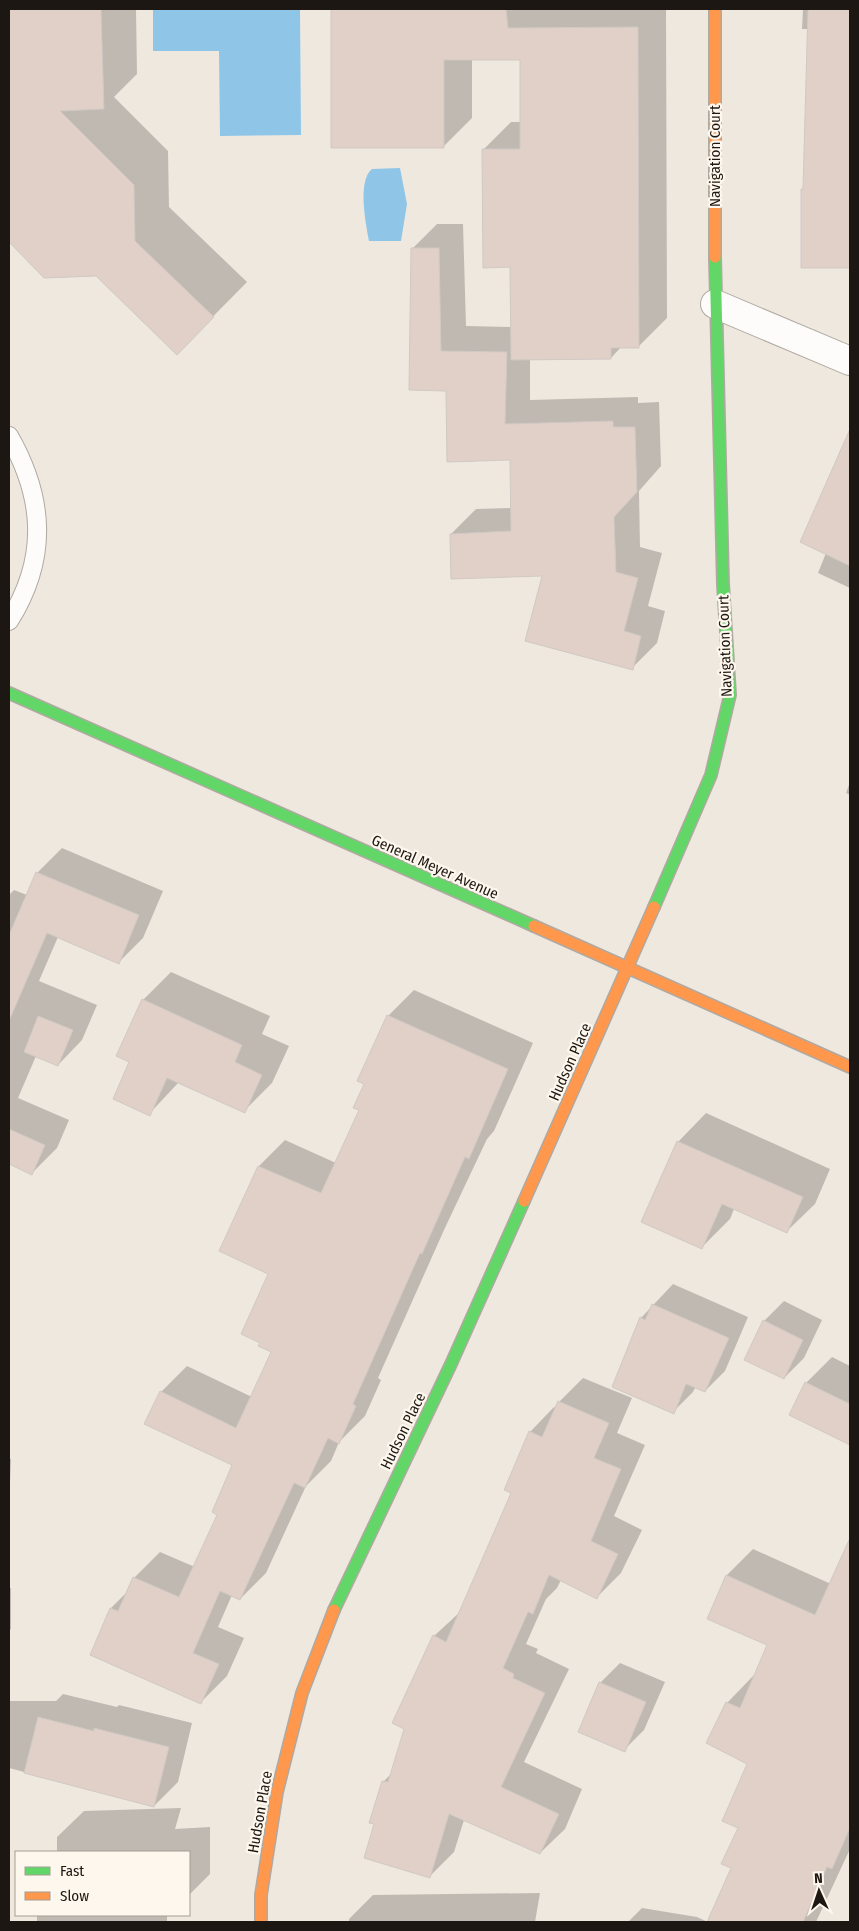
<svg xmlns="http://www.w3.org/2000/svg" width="859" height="1931" viewBox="0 0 859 1931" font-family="'Fira Sans Condensed',sans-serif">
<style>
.water{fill:#8fc6e7}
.shadow{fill:#0003}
.building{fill:#e1d0c8;stroke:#d0c9c4}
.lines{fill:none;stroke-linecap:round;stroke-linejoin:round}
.lane-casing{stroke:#afa9a2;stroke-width:20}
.street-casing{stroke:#afa9a2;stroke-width:30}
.fast-casing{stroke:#afa9a2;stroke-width:14}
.slow-casing{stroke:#afa9a2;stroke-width:14}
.lane{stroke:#fdfcfa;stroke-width:18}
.street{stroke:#fdfcfa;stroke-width:28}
.fast{stroke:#63d668;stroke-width:11}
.slow{stroke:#ff974d;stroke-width:11}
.labels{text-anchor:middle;stroke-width:4.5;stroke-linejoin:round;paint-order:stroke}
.street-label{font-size:15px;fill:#1c1712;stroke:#fef7ed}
</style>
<rect width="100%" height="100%" fill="#efe8df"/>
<g class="water">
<path d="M 153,9 L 300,9 L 301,135 L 220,136 L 219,51 L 153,51 Z"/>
<path d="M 400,168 L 407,204 L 401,241 L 369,241 C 366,224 357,181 372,169 Z"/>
</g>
<g class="shadow">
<path d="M 9,9 L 136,9 L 137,74 L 114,97 L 168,151 L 169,207 L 247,282 L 177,353 L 97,275 L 44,277 L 9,240 L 9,185 L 12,182 L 9,143 Z"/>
<path d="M 332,9 L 666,9 L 667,318 L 639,346 L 622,346 L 611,358 L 530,359 L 530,400 L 638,397 L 638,403 L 659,402 L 661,466 L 639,491 L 640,547 L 662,553 L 648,606 L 665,611 L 657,643 L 632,668 L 543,575 L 451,534 L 476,509 L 512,508 L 511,459 L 447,390 L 412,249 L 437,224 L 463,224 L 466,326 L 512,327 L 511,266 L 483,150 L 511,122 L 522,122 L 522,59 L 472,59 L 472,118 L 444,146 L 332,147 Z"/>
<path d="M 803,9 L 850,9 L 850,266 L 803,266 L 808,29 L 802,29 Z"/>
<path d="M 850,453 L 850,588 L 818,573 L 826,553 L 833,470 Z"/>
<path d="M 850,782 L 850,795 L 846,793 Z"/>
<path d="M 62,848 L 163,891 L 143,938 L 119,962 L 58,937 L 39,981 L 97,1005 L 82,1040 L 58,1065 L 36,1056 L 18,1098 L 69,1120 L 57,1148 L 32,1173 L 9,1163 L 9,895 L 14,890 L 27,895 L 37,873 Z"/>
<path d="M 171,972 L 270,1016 L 262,1034 L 289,1046 L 272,1083 L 244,1111 L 179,1082 L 149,1114 L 131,1061 L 143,1000 Z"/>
<path d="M 414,990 L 533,1043 L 494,1131 L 487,1139 L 444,1230 L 378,1378 L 381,1380 L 365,1416 L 339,1442 L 331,1461 L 306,1486 L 266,1573 L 240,1599 L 232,1595 L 218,1627 L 244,1638 L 227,1676 L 201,1702 L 111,1608 L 128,1591 L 134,1578 L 160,1552 L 195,1567 L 219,1514 L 234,1465 L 161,1392 L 187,1366 L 252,1397 L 272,1351 L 270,1273 L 221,1251 L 259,1166 L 285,1140 L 336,1163 L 360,1109 L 365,1084 L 388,1016 Z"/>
<path d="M 706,1113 L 830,1169 L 815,1204 L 786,1232 L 734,1209 L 730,1219 L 702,1247 L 678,1142 Z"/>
<path d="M 673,1284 L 748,1317 L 725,1371 L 705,1391 L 696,1386 L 693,1392 L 673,1412 L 641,1318 Z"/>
<path d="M 784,1301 L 822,1320 L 804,1358 L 784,1378 L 764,1321 Z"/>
<path d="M 832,1357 L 850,1366 L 850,1443 L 790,1415 L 806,1383 Z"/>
<path d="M 583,1378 L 632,1398 L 617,1433 L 645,1445 L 614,1516 L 642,1530 L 621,1573 L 597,1597 L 561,1580 L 557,1588 L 546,1599 L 526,1644 L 538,1649 L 536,1653 L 569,1669 L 524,1762 L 582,1789 L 565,1829 L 540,1853 L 464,1820 L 454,1852 L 429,1877 L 376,1823 L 383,1782 L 392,1773 L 434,1636 L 460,1612 L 512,1492 L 530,1432 L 554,1407 L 556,1408 L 559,1402 Z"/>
<path d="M 9,1459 L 11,1459 L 9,1507 Z"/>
<path d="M 850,1541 L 850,1849 L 816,1922 L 709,1922 L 733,1868 L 749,1763 L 727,1703 L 753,1676 L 755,1677 L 769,1644 L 709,1618 L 727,1575 L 753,1549 L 831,1584 Z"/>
<path d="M 9,1588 L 11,1588 L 11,1629 L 9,1631 Z"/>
<path d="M 620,1663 L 665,1682 L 644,1730 L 624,1750 L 600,1683 Z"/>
<path d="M 63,1694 L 117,1707 L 119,1705 L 192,1723 L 178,1782 L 154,1806 L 9,1768 L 9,1701 L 56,1701 Z"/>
<path d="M 181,1808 L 175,1829 L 210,1827 L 210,1874 L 189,1895 L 189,1852 L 57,1852 L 57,1837 L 84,1811 Z"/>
<path d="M 540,1893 L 535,1922 L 349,1922 L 349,1919 L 373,1895 Z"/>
<path d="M 642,1908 L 697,1917 L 708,1922 L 628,1922 Z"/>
<rect x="37" y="1915" width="130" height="7"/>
</g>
<g class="building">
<path d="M 9,9 L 101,9 L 104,109 L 60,111 L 134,185 L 135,241 L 214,317 L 177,355 L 96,276 L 44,278 L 9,242 Z"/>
<path d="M 331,9 L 506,9 L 508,28 L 638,27 L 639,348 L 611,348 L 611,359 L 511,360 L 510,267 L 483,268 L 482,149 L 520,149 L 520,60 L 444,60 L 444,148 L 331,148 Z"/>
<path d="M 808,9 L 850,9 L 850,268 L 801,268 L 801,189 L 803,189 Z"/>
<path d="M 411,248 L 439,248 L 441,351 L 507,352 L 505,424 L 613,421 L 613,427 L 635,427 L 637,492 L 614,517 L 616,572 L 638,578 L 624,631 L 641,636 L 633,670 L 525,641 L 542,576 L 451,579 L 450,534 L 511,531 L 510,460 L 447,462 L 446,391 L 409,390 Z"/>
<path d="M 850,429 L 850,566 L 800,542 Z"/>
<path d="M 36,872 L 139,915 L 119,964 L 47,933 L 9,1021 L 9,935 Z"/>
<path d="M 142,999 L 242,1045 L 235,1062 L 262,1075 L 245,1113 L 167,1078 L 150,1116 L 113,1099 L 129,1062 L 116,1056 Z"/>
<path d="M 387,1015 L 508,1069 L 469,1159 L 465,1157 L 422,1254 L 420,1253 L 353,1404 L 356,1406 L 339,1444 L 328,1438 L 305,1488 L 294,1483 L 240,1600 L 220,1591 L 193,1653 L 219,1664 L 201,1704 L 90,1655 L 110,1608 L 118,1611 L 133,1577 L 179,1597 L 217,1515 L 212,1512 L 232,1465 L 144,1424 L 160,1391 L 236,1428 L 271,1352 L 258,1346 L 260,1343 L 241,1334 L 268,1274 L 219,1251 L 258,1166 L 321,1193 L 359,1110 L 353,1108 L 364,1084 L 357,1081 Z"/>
<path d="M 38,1016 L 73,1030 L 58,1066 L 24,1052 Z"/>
<path d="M 9,1129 L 45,1145 L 32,1175 L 9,1164 Z"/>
<path d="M 677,1141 L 803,1197 L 787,1233 L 722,1204 L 702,1249 L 641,1222 Z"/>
<path d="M 652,1304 L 729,1338 L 705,1392 L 686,1384 L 674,1414 L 612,1387 L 640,1317 L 645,1320 Z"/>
<path d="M 763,1320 L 803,1340 L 784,1379 L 744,1360 Z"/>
<path d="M 805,1382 L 850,1404 L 850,1445 L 789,1415 Z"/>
<path d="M 558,1401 L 609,1423 L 594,1458 L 621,1469 L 591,1541 L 618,1554 L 597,1599 L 549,1575 L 533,1614 L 528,1612 L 503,1668 L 514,1674 L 513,1678 L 545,1693 L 501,1787 L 559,1814 L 540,1854 L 449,1814 L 430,1878 L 364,1858 L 374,1824 L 369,1823 L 382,1781 L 388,1782 L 404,1729 L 392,1723 L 433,1635 L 446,1642 L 511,1493 L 504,1490 L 529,1431 L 542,1437 Z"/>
<path d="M 850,1538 L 850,1828 L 832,1869 L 827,1867 L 803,1922 L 707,1922 L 731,1868 L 721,1864 L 738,1828 L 722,1821 L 747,1764 L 706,1743 L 726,1702 L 740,1708 L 767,1645 L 707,1619 L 726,1575 L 815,1615 Z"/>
<path d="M 599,1682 L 646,1702 L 625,1752 L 578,1732 Z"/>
<path d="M 38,1717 L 94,1731 L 94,1728 L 169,1747 L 154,1807 L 24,1773 Z"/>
</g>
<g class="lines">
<g class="lane-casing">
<path id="lane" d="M 9,436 C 45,499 48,559 9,621"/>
</g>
<g class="street-casing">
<path id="street" d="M 715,304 L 850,361"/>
</g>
<g class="fast-casing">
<g id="fast">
<path d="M 9,693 L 534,926"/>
<path d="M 654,907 L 711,775 L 730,695 L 723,584 L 715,257"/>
<path d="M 334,1610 L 451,1364 L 524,1201"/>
</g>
</g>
<g class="slow-casing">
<g id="slow">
<path d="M 715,9 L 715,257"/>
<path d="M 534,926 L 850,1067"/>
<path d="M 524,1201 L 654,907"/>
<path d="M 261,1922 L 261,1895 L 277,1792 L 302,1693 L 334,1610"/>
</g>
</g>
<use href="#lane" class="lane"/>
<use href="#street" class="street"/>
<use href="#fast" class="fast"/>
<use href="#slow" class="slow"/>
</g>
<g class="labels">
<g class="street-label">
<text transform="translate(715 156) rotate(-90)" y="5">Navigation Court</text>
<text transform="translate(725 646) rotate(-92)" y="5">Navigation Court</text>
<text transform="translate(435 867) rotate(24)" y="5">General Meyer Avenue</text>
<text transform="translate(570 1062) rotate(-66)" y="5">Hudson Place</text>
<text transform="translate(403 1431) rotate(-64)" y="5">Hudson Place</text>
<text transform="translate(260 1812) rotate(-80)" y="5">Hudson Place</text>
</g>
</g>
<rect width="859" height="1931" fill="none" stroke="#1c1712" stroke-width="20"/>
<rect x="15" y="1851" width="175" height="65" fill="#fef7ed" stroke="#a49d95"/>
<rect x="25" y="1867" width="25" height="8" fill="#63d668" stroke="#a49d95"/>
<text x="60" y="1876" font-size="15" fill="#1c1712">Fast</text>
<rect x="25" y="1892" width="25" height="8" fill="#ff974d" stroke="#a49d95"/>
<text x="60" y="1901" font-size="15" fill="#1c1712">Slow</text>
<g transform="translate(819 1891) rotate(357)" stroke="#fef7ed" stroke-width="4" paint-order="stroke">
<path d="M0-4L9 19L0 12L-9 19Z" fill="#1c1712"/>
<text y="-8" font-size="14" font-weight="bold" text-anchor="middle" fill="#1c1712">N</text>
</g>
</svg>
